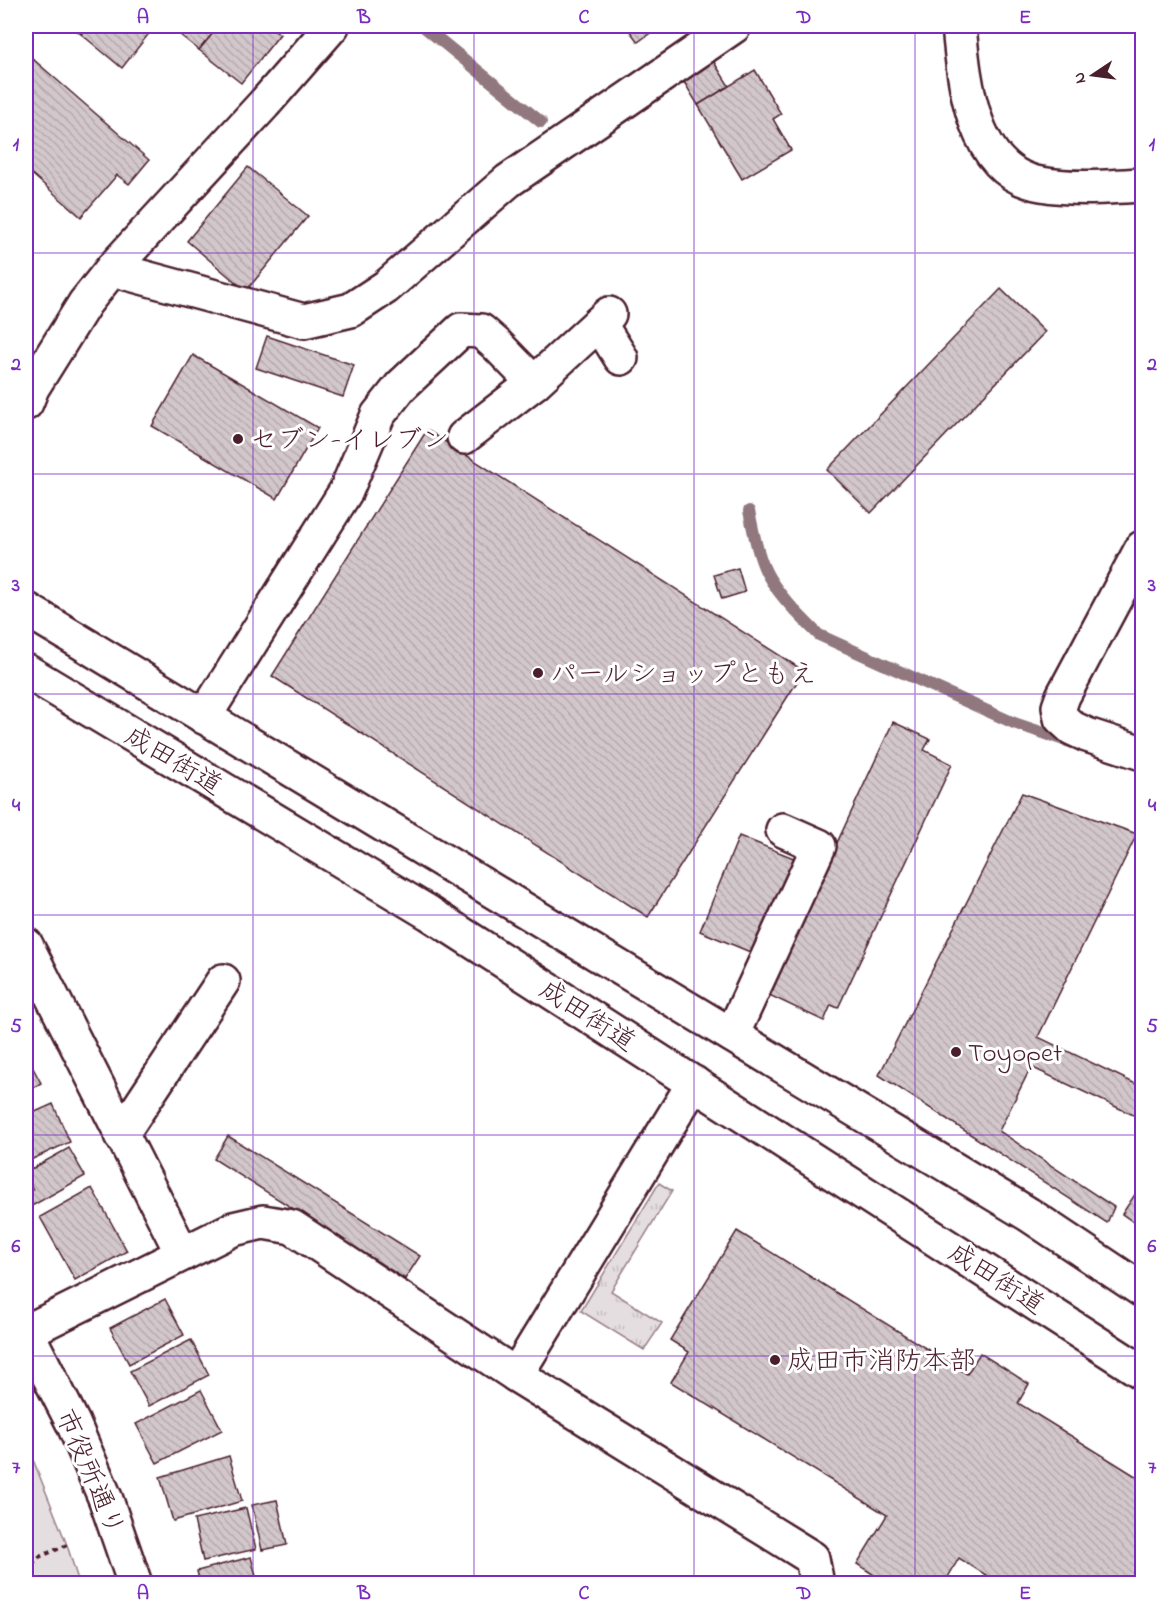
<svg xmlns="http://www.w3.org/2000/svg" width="1168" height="1609" viewBox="0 0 1168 1609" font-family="'Indie Flower','Klee One',sans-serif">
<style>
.grass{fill:url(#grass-tufts);stroke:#987e86;stroke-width:1.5}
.park{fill:#e5dee0;stroke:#987e86;stroke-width:1.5}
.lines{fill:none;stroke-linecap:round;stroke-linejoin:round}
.stream{stroke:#91787e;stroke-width:12}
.building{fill:url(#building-back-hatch);stroke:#4a1f2b;stroke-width:1.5}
.minor-casing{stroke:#4a1f2b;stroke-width:38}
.highway-casing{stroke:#4a1f2b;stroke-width:38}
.path{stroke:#4a1f2b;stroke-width:4;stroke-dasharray:4.5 4.5;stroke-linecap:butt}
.minor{stroke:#fff;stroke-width:33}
.highway{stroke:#fff;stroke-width:33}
.grid{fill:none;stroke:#7b2cbf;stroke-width:1.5;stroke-opacity:0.55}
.poi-dot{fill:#4a1f2b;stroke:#fff;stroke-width:2}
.labels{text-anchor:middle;stroke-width:6;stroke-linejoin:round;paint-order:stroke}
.poi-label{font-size:27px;fill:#4a1f2b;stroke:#fff;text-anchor:start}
.street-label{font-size:27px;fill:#4a1f2b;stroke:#fff}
.neatline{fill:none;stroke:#7b2cbf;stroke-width:2}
.grid-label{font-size:20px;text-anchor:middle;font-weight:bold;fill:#7b2cbf}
</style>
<defs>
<pattern id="grass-tufts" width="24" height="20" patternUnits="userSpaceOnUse" patternTransform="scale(1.5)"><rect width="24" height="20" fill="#e5dee0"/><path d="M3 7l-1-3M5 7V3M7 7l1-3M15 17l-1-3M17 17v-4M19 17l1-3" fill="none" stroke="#c6bec0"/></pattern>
<pattern id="building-back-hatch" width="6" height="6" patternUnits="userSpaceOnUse" patternTransform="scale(1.5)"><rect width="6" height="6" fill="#d2c7cb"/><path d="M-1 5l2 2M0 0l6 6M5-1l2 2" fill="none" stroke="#b6aaae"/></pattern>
</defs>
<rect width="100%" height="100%" fill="#fff"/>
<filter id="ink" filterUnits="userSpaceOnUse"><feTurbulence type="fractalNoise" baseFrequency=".0167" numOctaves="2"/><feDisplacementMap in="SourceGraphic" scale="12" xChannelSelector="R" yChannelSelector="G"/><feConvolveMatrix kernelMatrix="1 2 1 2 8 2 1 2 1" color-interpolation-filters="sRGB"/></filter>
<g filter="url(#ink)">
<path class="grass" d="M 659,1183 L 672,1191 L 611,1291 L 662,1323 L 644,1350 L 581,1311 Z"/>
<path class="park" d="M 26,1442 L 67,1545 L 79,1583 L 26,1583 Z"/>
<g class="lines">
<g class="stream">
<path d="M 423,26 L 541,122"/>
<path d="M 749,511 C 754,533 758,560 770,579 C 783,600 802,618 819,635 L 1014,723 L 1073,743"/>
</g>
</g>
<g class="building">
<path d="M 70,26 L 87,26 L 81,34 Z"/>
<path d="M 87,26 L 144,26 L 151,31 L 122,68 L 81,34 Z"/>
<path d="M 169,26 L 219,26 L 199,50 Z"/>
<path d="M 219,26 L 270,26 L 280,34 L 241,83 L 199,50 Z"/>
<path d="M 626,26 L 660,26 L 638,42 Z"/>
<path d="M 26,53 L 149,160 L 129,184 L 117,175 L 81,217 L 26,169 Z"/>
<path d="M 712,59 L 729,86 L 698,105 L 681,77 Z"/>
<path d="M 755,70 L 781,114 L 773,119 L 791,150 L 742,179 L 698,105 Z"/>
<path d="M 248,167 L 308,216 L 246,291 L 187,241 Z"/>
<path d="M 1001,289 L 1045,332 L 871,513 L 827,470 Z"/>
<path d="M 267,336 L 354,365 L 343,397 L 256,368 Z"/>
<path d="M 193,355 L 318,428 L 277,499 L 152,426 Z"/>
<path d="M 427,430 L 804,671 L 648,917 L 272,676 Z"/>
<path d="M 738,568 L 745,592 L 722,599 L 714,575 Z"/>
<path d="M 893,722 L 930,739 L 924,750 L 952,764 L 838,1008 L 831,1005 L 824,1021 L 767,994 Z"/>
<path d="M 1022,793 L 1137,834 L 1038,1037 L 1142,1087 L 1142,1119 L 1031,1067 L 999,1131 L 1114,1207 L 1107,1223 L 879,1075 Z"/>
<path d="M 739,836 L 801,861 L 762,957 L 700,931 Z"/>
<path d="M 26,1055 L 41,1083 L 26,1092 Z"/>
<path d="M 53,1104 L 70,1142 L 26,1162 L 26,1116 Z"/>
<path d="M 228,1136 L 420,1256 L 405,1279 L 214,1159 Z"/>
<path d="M 69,1148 L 85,1176 L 30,1207 L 26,1200 L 26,1194 L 33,1190 L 26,1176 L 26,1172 Z"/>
<path d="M 1142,1184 L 1142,1228 L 1122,1214 Z"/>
<path d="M 92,1188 L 127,1251 L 75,1280 L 40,1217 Z"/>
<path d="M 737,1231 L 967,1374 L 980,1353 L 1029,1384 L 1018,1403 L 1142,1480 L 1142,1584 L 1000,1584 L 959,1558 L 944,1584 L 888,1584 L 857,1564 L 887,1515 L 671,1382 L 689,1352 L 670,1340 Z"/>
<path d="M 165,1299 L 184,1335 L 129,1364 L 110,1328 Z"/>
<path d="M 191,1340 L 209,1375 L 149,1406 L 130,1371 Z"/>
<path d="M 201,1390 L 222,1430 L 157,1463 L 136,1424 Z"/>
<path d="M 229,1456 L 242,1501 L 173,1521 L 160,1477 Z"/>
<path d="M 277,1500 L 287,1545 L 262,1550 L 252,1505 Z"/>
<path d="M 246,1508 L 256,1549 L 203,1561 L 194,1520 Z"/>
<path d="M 251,1557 L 258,1584 L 200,1584 L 197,1571 Z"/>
</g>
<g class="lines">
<g class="minor-casing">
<g id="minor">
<path d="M 959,26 C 964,81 972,173 1041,184 C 1075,190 1109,187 1142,185"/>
<path d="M 112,269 L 304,321 L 351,310 L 386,287 L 508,181 L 734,26"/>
<path d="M 599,323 L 621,358"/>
<path d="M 26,403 L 32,388 L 85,303 L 112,269 L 264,104 L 332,26"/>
<path d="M 464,437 L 534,383 L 609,314"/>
<path d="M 1142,548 L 1063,696 L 1059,707 L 1061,718 L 1072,728 L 1087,735 L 1142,753"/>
<path d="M 204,717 L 346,491 L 378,415 L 401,386 L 461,330 L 481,331 L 497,345 L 534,383"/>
<path d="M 26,945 L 182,1253"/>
<path d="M 732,1035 L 819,846 L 783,830"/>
<path d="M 121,1135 L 223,981"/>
<path d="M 26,1331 L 73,1423 L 106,1500 L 135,1584"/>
<path d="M 26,1332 L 233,1229 L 263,1222 L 292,1227 L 516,1375 L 812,1558 L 817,1584"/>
<path d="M 516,1375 L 694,1083"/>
</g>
</g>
<g class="highway-casing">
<g id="highway">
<path d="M 26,609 L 1028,1214 L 1142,1290"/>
<path d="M 26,671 L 429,913 L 1142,1372"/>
</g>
</g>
<path class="path" d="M 26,1571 L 39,1557 L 67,1545"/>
<use href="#minor" class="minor"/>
<use href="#highway" class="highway"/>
</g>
</g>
<path class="grid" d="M 253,26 L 253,1584M 474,26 L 474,1584M 694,26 L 694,1584M 915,26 L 915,1584M 26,253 L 1142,253M 26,474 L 1142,474M 26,694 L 1142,694M 26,915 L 1142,915M 26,1135 L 1142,1135M 26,1356 L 1142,1356"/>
<g class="poi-dot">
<circle cx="238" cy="439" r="6"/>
<circle cx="538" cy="673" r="6"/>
<circle cx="956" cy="1052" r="6"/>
<circle cx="775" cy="1360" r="6"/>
</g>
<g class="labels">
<g class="poi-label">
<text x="250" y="448">セブン-イレブン</text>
<text x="550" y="682">パールショップともえ</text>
<text x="968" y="1061">Toyopet</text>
<text x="787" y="1369">成田市消防本部</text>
</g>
<g class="street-label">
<text transform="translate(174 760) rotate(31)" y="9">成田街道</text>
<text transform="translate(588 1015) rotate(33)" y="9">成田街道</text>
<text transform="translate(997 1278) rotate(33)" y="9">成田街道</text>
<text transform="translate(91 1472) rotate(67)" y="9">市役所通り</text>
</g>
</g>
<rect width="1168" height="1609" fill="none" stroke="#fff" stroke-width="66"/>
<g transform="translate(1093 75) rotate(257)" stroke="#ffffff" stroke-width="4.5" paint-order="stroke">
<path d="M0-4.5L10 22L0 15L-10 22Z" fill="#4a1f2b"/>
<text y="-9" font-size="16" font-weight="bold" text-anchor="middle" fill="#4a1f2b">N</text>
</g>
<rect x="33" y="33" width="1102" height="1543" class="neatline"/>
<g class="grid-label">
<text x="143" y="23">A</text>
<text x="364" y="23">B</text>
<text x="584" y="23">C</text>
<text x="804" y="23">D</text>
<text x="1025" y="23">E</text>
<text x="16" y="150">1</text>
<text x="1152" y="150">1</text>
<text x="16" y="370">2</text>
<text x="1152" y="370">2</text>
<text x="16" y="591">3</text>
<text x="1152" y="591">3</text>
<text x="16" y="811">4</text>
<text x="1152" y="811">4</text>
<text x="16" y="1032">5</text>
<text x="1152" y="1032">5</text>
<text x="16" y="1252">6</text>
<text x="1152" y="1252">6</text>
<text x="16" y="1473">7</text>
<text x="1152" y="1473">7</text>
<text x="143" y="1599">A</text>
<text x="364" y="1599">B</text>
<text x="584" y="1599">C</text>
<text x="804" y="1599">D</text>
<text x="1025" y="1599">E</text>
</g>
</svg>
